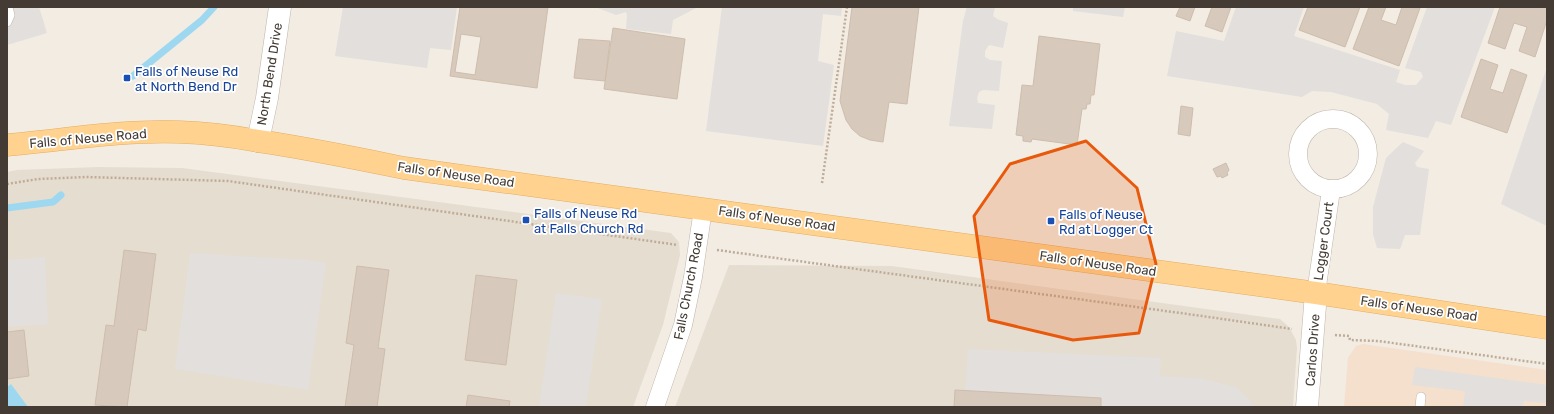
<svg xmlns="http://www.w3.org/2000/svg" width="1554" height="414" viewBox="0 0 1554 414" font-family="Rubik,sans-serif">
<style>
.residential{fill:#e6ddd1}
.commercial{fill:#f5e0cd}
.parking{fill:#e2dfdc}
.water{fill:#9ed8f0}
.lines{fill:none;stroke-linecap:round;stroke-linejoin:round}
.stream{stroke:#9ed8f0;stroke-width:7}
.building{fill:#d7c9bc;stroke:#cebdac;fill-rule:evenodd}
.service-casing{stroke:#c0b5a9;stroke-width:10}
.minor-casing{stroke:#c0b5a9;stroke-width:19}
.tertiary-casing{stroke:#c0b5a9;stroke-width:23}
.primary-casing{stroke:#e4ad5f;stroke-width:23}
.path{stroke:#bfac97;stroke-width:2.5;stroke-dasharray:2 2;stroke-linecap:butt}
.service{stroke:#fff;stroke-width:9}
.minor{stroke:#fff;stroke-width:18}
.tertiary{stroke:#fff;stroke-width:22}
.primary{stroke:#ffd38f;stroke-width:22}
.marked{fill:#e8590c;fill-opacity:0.2;stroke:#e8590c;stroke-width:3;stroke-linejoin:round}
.transit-dot{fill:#1a4fb4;stroke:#fff;stroke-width:1.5}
.labels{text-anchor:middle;stroke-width:3.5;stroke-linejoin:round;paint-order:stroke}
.transit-label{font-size:13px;fill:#164399;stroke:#fff;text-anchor:start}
.street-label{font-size:13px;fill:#443c34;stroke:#fff}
</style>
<rect width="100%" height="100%" fill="#f2ece3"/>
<g class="residential">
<path d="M 98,167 L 182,168 L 671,233 L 679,242 L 680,255 L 663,325 L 633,407 L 7,407 L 7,172 L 17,170 Z"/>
<path d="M 729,265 L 892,266 L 1280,319 L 1289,327 L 1296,340 L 1297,348 L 1293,407 L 675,407 Z"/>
</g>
<path class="commercial" d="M 1363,344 L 1547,370 L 1547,407 L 1344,407 L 1348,358 L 1356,346 Z"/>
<g class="parking">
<path d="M 7,7 L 39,7 L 47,33 L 7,45 Z"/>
<path d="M 343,7 L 457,7 L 451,50 L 430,48 L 427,68 L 335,56 Z"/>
<path d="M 595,7 L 698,7 L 673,20 L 671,34 L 626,29 L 627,15 L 626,12 L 616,15 Z"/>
<path d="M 722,7 L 842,7 L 841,16 L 823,14 L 818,61 L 834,65 L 823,146 L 706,131 Z"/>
<path d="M 967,7 L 995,7 L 993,16 L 997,19 L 1008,23 L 1003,48 L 990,45 L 988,46 L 985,51 L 985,57 L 990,60 L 1002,61 L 999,91 L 983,90 L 979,92 L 977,98 L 978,103 L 995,105 L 992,129 L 949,126 L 963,21 Z"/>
<path d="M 1073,7 L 1125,7 L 1123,17 L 1073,11 Z"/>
<path d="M 1236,7 L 1304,7 L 1294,36 L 1400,70 L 1396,82 L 1405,85 L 1416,85 L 1423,77 L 1421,72 L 1405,68 L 1427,7 L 1495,7 L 1451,125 L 1436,121 L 1428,138 L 1386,130 L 1389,114 L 1377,104 L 1331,92 L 1312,91 L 1302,97 L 1167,76 L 1176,31 L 1224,41 Z"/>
<path d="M 1547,67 L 1547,226 L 1501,204 Z"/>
<path d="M 1403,142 L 1424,151 L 1415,163 L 1417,167 L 1429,169 L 1420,235 L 1405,235 L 1400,249 L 1377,248 L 1373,234 L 1373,207 L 1386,158 Z"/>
<path d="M 190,253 L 309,260 L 326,263 L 308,390 L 175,369 Z"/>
<path d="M 45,257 L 48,324 L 7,327 L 7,260 Z"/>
<path d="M 556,293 L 602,299 L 586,407 L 539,407 Z"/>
<path d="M 968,349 L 1161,358 L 1160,376 L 1203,379 L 1236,387 L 1250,400 L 1252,407 L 964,407 Z"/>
<path d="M 1415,367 L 1547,385 L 1547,403 L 1524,401 L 1522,407 L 1463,407 L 1465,391 L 1412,385 Z"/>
</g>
<path class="water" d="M 11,384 L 28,407 L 7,407 L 7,387 Z"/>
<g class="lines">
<g class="stream">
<path d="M 133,76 L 202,20 L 214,7"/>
<path d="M 7,208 L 53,202 L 61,195"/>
</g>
</g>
<g class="building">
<path d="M 460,7 L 548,7 L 537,88 L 450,76 ZM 461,34 L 481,37 L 475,75 L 455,72 Z"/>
<path d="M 852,7 L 919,7 L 907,104 L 889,102 L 883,142 L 870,140 L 860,136 L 852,129 L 846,120 L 840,101 Z"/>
<path d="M 1180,7 L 1195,7 L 1190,21 L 1176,16 Z"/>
<path d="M 1212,7 L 1231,7 L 1222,32 L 1205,26 Z"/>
<path d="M 1308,7 L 1360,7 L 1345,47 L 1299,30 Z"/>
<path d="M 1369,7 L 1386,7 L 1381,20 L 1396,25 L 1402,7 L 1420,8 L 1399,66 L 1353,49 Z"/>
<path d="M 1500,7 L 1547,7 L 1547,20 L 1535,57 L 1519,51 L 1527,27 L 1514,23 L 1505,49 L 1488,43 Z"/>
<path d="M 613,28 L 685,39 L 677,99 L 604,89 Z"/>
<path d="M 1039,36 L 1100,44 L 1094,95 L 1091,95 L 1090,104 L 1087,104 L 1086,109 L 1082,109 L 1077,145 L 1032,139 L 1031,142 L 1023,141 L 1023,136 L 1016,135 L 1022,85 L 1033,86 Z"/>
<path d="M 579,39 L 610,41 L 605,81 L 574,78 Z"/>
<path d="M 1481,59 L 1498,65 L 1490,89 L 1503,93 L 1511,69 L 1527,75 L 1507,133 L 1461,117 Z"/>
<path d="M 1181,106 L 1193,108 L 1190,136 L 1178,134 Z"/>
<path d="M 1226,163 L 1229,170 L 1227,173 L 1228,175 L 1222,178 L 1221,176 L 1217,177 L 1213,169 Z"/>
<path d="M 124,250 L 156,254 L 146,331 L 138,329 L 127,407 L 95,405 L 106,325 L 114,326 Z"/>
<path d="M 357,266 L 389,270 L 378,348 L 385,349 L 377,407 L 345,407 L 354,345 L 346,343 Z"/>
<path d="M 476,275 L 517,280 L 506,365 L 465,360 Z"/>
<path d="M 24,330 L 29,376 L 7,379 L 7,332 Z"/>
<path d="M 955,390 L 1101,398 L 1101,407 L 954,407 Z"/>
<path d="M 468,395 L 510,401 L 509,407 L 466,407 Z"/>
</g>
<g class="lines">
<g class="service-casing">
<g id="service">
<path d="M 7,22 L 10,15 L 8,7"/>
<path d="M 1420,407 L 1421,397"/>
</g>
</g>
<g class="minor-casing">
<g id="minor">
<circle cx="1333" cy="154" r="35"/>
<path d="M 1316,293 L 1331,190"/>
<path d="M 655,407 L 683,325 L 693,277 L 703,209"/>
</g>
</g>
<g class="tertiary-casing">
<g id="tertiary">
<path d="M 258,141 L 267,98 L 280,7"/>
<path d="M 1307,407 L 1316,293"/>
</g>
</g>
<g class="primary-casing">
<path id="primary" d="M 7,145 C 65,140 121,130 179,132 C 206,133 232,136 258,141 C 307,148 355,158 404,168 L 1316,293 L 1547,328"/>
</g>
<g class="path">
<path d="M 822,183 L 847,7"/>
<path d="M 7,184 L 38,179 L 86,177 L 228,181 L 678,245"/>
<path d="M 717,250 L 1195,315 L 1292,329"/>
<path d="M 1335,335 L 1349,336 L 1350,340 L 1378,341 L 1547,364"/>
</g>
<use href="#service" class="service"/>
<use href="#minor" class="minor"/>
<use href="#tertiary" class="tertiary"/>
<use href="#primary" class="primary"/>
</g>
<path class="marked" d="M 1086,141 L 1137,188 L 1156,264 L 1139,333 L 1073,340 L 989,320 L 974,216 L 1010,164 Z"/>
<g class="transit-dot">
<rect x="123" y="74" width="8" height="8" rx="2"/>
<rect x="522" y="216" width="8" height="8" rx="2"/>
<rect x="1047" y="217" width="8" height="8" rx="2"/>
</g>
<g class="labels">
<g class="transit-label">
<text x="135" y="76">Falls of Neuse Rd<tspan x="135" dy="15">at North Bend Dr</tspan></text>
<text x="534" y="218">Falls of Neuse Rd<tspan x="534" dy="15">at Falls Church Rd</tspan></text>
<text x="1059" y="219">Falls of Neuse<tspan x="1059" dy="15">Rd at Logger Ct</tspan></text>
</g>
<g class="street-label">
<text transform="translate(269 74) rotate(-81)" y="5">North Bend Drive</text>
<text transform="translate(88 138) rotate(-5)" y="5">Falls of Neuse Road</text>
<text transform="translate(456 174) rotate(8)" y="5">Falls of Neuse Road</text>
<text transform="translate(777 218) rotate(8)" y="5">Falls of Neuse Road</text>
<text transform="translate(1323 241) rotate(-82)" y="5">Logger Court</text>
<text transform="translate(1098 263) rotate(8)" y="5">Falls of Neuse Road</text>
<text transform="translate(688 286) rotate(-79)" y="5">Falls Church Road</text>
<text transform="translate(1419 308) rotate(8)" y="5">Falls of Neuse Road</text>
<text transform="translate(1312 350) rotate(-86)" y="5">Carlos Drive</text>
</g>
</g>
<rect width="1554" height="414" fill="none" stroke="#443c34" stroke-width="16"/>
</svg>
